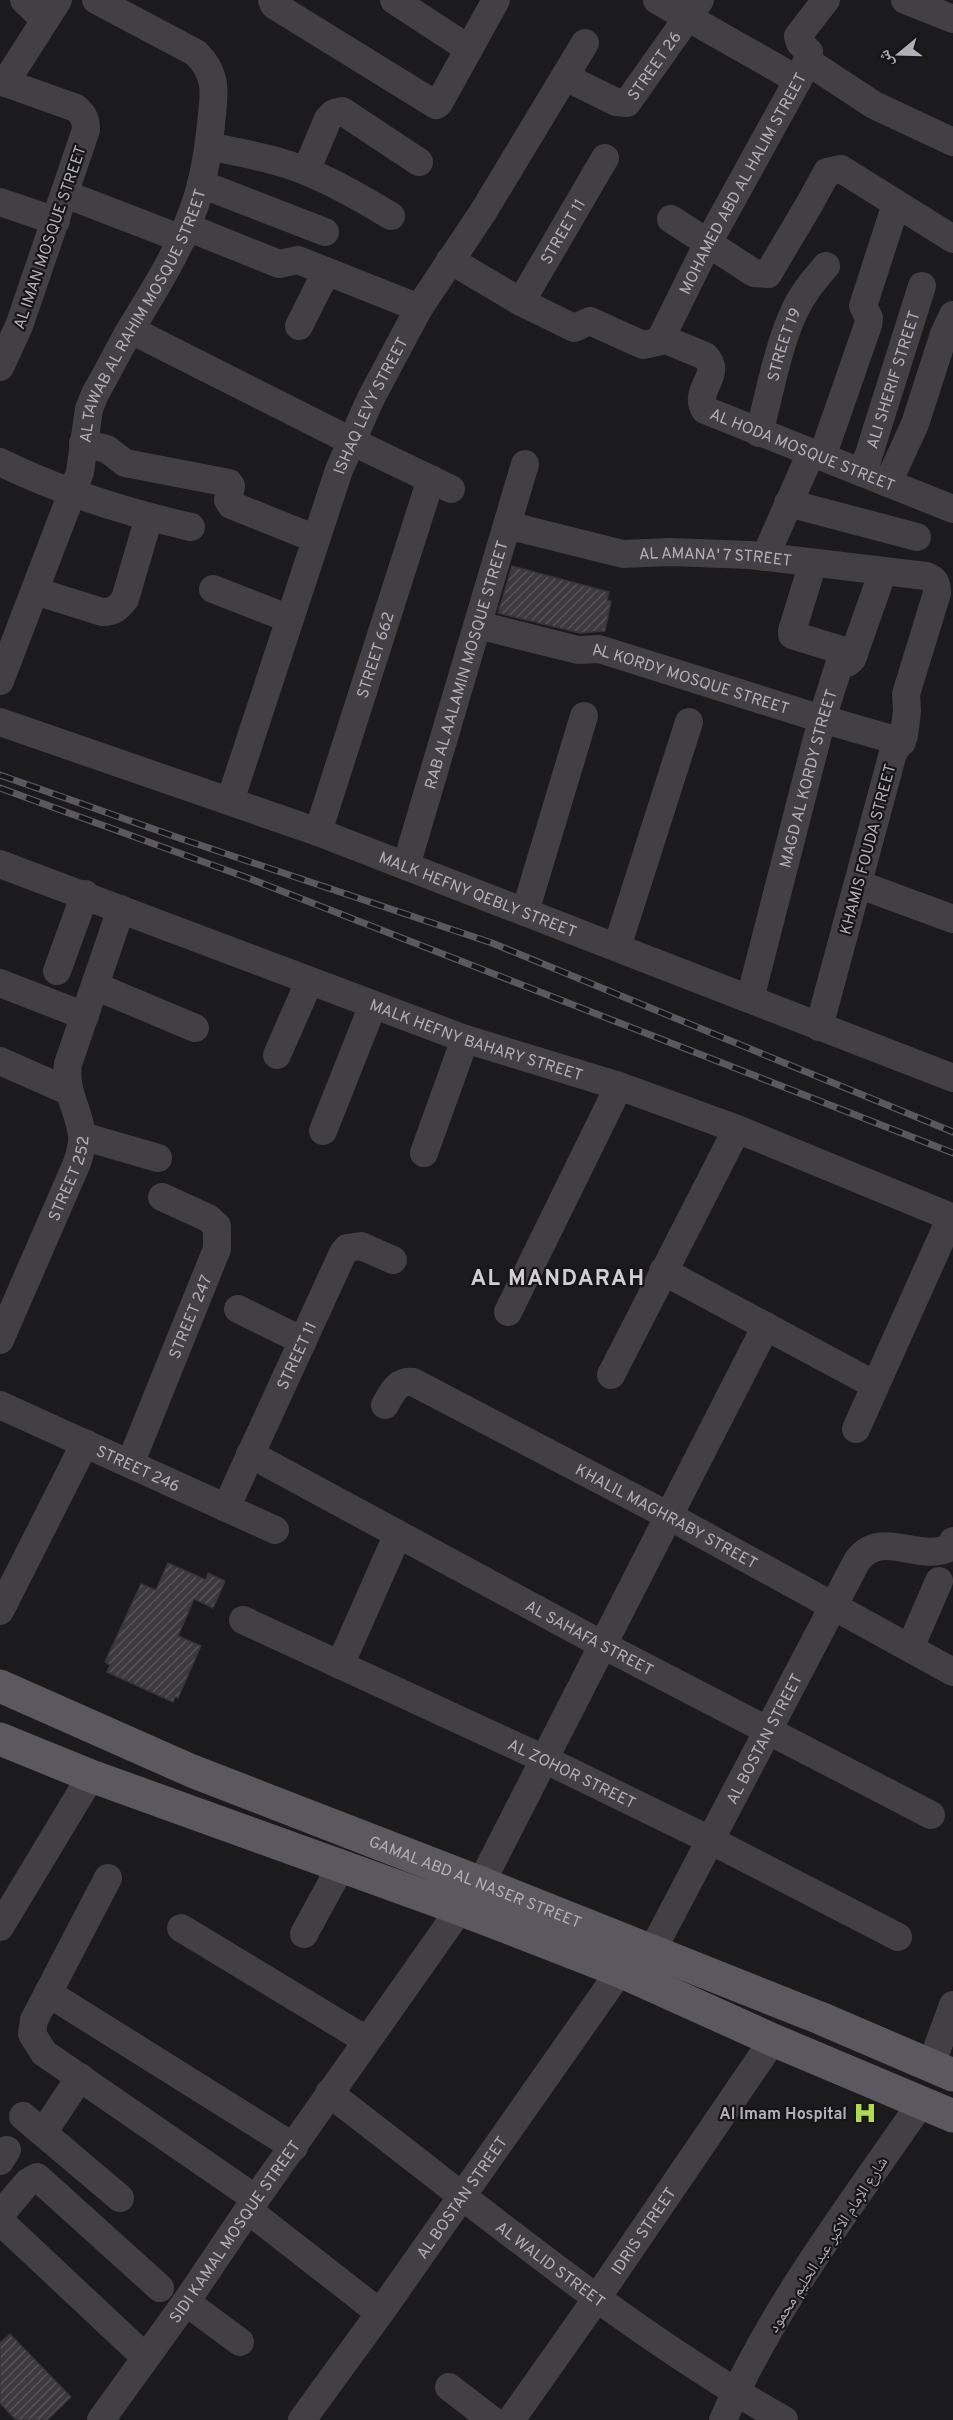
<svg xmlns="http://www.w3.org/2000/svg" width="953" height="2420" viewBox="0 0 953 2420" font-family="Overpass,'Noto Naskh Arabic',sans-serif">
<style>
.building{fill:url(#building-hatch);stroke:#363437;stroke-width:1.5}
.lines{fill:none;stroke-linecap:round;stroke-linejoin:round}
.minor{stroke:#434045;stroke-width:28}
.major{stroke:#5b585f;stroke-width:33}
.rail-casing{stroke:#5b585f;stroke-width:7}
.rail{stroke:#161517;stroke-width:4.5;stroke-dasharray:14;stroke-linecap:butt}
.labels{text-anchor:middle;stroke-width:4.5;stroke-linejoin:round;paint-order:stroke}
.street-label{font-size:16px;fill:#b2aeb9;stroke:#161517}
.poi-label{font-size:16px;font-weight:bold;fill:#b2aeb9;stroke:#161517;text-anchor:end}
.district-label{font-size:22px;font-weight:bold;letter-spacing:1.5px;fill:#d1ced6;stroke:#161517}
</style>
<defs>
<pattern id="building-hatch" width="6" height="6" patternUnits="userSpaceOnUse" patternTransform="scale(1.5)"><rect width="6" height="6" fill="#3c3a3d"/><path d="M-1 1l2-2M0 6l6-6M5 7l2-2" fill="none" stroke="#565457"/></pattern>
</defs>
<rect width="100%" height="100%" fill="#1b1a1c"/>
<g class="building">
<path d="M 512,566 L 609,592 L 607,600 L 611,601 L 605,631 L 580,633 L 498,613 Z"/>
<path d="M 168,1563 L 206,1580 L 208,1573 L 225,1581 L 213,1608 L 194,1599 L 178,1636 L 201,1646 L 178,1698 L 175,1697 L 173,1702 L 107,1672 L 110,1665 L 105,1662 L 141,1584 L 156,1590 Z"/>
<path d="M 10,2334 L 71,2397 L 47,2420 L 16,2420 L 0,2403 L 0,2343 Z"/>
</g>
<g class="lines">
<g class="minor">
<path d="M 24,0 L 45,20"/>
<path d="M 272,0 L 274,5 L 436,105 L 439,103 L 496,0"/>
<path d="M 394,0 L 469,49"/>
<path d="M 657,0 L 798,80"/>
<path d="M 905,0 L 953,19"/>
<path d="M 807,61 L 874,105 L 953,142"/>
<path id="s1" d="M 565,77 L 616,102 L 627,103 L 700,0"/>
<path d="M 0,81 L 76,108 C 84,115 86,120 86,130 L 19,326 L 0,367"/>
<path d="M 5,83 L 58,0"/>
<path d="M 209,146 C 242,153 277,159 308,172 C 337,184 364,200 391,216"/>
<path d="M 306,171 L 328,119 L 334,113 L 342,111 L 419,162"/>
<path d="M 201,184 L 325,232"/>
<path d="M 65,194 L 182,239"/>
<path d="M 0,202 L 56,221"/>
<path d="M 671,219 L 754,273 L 768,274 L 810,203 L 827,172 L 841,169 L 953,239"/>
<path d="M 187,227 L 279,264 L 298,260 L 419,308"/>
<path id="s2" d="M 450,260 L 521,302 L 574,328 L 590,321 L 643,345 L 666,340 L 705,356 C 724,375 692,390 705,410 L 953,509"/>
<path id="s3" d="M 521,302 L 605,158"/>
<path d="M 299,326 L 326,272"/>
<path d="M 131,330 L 351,441 L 451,489"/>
<path id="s4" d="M 660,340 L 708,243 L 798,80 L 809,57 L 809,52 L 800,43 L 798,36 L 826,0"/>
<path id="s5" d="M 759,433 C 770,393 777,349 794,312 C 802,294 814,280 826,266"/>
<path d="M 83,443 L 107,449 L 125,463 L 229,483 L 231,486 L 228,500 L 231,505 L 316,539"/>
<path d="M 822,457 L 868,325 L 869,318 L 863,306 L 896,204"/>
<path d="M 0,462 C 61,492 125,512 191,527"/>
<path id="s6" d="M 863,473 L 922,286"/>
<path d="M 888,483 L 915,424 L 944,334 L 953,315"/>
<path d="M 788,503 L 917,537"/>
<path id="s7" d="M 507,525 L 623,554 L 670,552 L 750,555 L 926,576 C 935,579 937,583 937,593 L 906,694 L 907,711 L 904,736 L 893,753 L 819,1027"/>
<path d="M 765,557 L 811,453"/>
<path d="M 813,563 L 792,631 L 792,635 L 854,654"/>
<path d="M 213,589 L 290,619"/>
<path d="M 35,591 L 102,612 C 114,612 118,608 125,599 L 149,517"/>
<path id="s8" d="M 478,625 L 578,650 L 599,649 L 822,719 L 902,742"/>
<path id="s9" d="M 0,681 L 80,472 L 89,409 L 95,394 C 107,373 118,351 130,330 C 153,292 177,255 192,213 C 203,185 208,154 211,124 C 214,94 219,76 196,53 L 96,0"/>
<path id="s10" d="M 0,722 L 318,832 L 953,1078"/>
<path id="s11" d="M 230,801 L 339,470 L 371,398 L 419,308 L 483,212 L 585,43"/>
<path id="s12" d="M 318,832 L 431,479"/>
<path id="s13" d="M 0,864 L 465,1039 L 619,1086 L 737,1129 L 953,1218"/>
<path id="s14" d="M 406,866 L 525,464"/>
<path d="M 858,884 L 953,919"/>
<path d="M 525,912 L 584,716"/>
<path d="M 617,947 L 689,722"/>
<path d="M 57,971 L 85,894"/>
<path d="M 0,983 L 85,1016"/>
<path d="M 95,986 L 195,1028"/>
<path id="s15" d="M 750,999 L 822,719 L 839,665 L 841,662 L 847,663 L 852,659 L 883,571"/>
<path d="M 277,1055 L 309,982"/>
<path d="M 0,1061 L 68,1091"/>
<path d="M 323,1131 L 373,1005"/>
<path d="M 82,1136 L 158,1158"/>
<path d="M 424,1153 L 465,1039"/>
<path d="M 663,1271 L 875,1385"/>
<path d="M 238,1309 L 303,1341"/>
<path d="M 508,1312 L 619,1086"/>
<path id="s16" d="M 0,1340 L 77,1163 C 80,1154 83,1144 82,1135 C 79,1110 64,1091 68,1064 L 121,909"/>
<path d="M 611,1375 L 737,1129"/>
<path id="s17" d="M 0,1405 L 275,1530"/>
<path id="s18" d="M 385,1405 C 392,1393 397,1380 413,1382 L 669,1516 L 953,1672"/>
<path d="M 856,1429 L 951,1217"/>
<path id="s19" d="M 250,1454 L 603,1645 L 931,1815"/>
<path id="s20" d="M 130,1464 L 217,1249 L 217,1226 L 208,1218 L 162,1197"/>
<path id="s21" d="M 226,1508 L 343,1253 L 347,1248 L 361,1246 L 393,1260"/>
<path d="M 0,1611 L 85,1443"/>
<path id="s22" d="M 243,1620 L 544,1759 L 710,1840 L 898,1937"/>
<path d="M 910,1648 L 939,1581"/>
<path d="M 340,1665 L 398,1534"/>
<path d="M 108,1878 L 34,2020 L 32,2034 L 44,2053 L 256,2199"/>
<path d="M 481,1883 L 766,1326"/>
<path d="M 0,1927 L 91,1776"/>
<path d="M 181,1928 L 366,2040"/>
<path d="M 304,1934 L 341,1866"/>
<path id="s23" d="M 652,1951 L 857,1561 C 882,1527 918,1564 951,1547 L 953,1541"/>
<path d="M 48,1993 L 294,2147"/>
<path d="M 931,2065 L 953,2005"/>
<path id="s24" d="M 329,2093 C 476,2205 624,2330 784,2420"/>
<path d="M 23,2116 L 120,2198"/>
<path d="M 43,2133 L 80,2077"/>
<path d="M 0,2161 L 7,2150"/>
<path d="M 248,2210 L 380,2313"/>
<path d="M 0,2215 L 28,2182 L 37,2177 L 160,2288"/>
<path d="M 0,2221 L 145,2357"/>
<path d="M 186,2302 L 240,2342"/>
<path d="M 449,2387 L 492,2420"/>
<path id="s25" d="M 101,2420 L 186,2302 L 248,2210 L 460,1909"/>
<path id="s26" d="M 302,2420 L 380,2313 L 620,1971"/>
<path id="s27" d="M 511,2420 L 597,2298 L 773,2040"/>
<path d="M 723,2420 C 773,2306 851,2205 921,2103"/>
</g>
<g class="major">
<path id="s28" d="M 0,1686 L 192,1771 L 481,1883 L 820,2018 L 953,2075"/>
<path d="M 0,1739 L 91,1776 L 460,1909 L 620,1971 L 773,2040 L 953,2116"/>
</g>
<g class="rail-casing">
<g id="rail">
<path d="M 0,775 L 179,838 L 492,943 L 953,1132"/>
<path d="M 0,788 L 248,878 L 953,1153"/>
</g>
</g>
<use href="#rail" class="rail"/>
</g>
<defs>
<g id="hospital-bare" transform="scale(1.8)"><path d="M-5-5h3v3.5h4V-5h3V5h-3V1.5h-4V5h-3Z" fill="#aedc51" stroke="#161517" stroke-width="2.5" paint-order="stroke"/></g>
</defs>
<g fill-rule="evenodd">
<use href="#hospital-bare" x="865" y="2113"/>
</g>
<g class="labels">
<g class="street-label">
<text dy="6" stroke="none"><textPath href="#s1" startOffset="114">STREET 26</textPath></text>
<text dy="6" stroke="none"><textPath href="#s4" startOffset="177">MOHAMED ABD AL HALIM STREET</textPath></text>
<text dy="6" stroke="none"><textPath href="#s3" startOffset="82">STREET 11</textPath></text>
<text transform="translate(49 237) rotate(-71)" y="6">AL IMAN MOSQUE STREET</text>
<text dy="6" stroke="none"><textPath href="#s9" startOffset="394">AL TAWAB AL RAHIM MOSQUE STREET</textPath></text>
<text dy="6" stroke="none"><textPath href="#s5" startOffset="92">STREET 19</textPath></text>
<text dy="6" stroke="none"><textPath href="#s6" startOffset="98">ALI SHERIF STREET</textPath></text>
<text dy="6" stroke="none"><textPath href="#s11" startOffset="420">ISHAQ LEVY STREET</textPath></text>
<text dy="6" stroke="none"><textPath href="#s2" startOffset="446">AL HODA MOSQUE STREET</textPath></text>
<text dy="6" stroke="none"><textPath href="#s7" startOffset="212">AL AMANA' 7 STREET</textPath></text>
<text dy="6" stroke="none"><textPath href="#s12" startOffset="186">STREET 662</textPath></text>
<text dy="6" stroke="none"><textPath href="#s14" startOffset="210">RAB AL AALAMIN MOSQUE STREET</textPath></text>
<text dy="6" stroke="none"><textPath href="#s8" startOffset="220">AL KORDY MOSQUE STREET</textPath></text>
<text dy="6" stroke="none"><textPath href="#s15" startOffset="228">MAGD AL KORDY STREET</textPath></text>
<text transform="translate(867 849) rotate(-75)" y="6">KHAMIS FOUDA STREET</text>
<text dy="6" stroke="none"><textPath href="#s10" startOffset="508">MALK HEFNY QEBLY STREET</textPath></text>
<text dy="6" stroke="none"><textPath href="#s13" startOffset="508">MALK HEFNY BAHARY STREET</textPath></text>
<text dy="6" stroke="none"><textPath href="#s16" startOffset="176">STREET 252</textPath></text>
<text dy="6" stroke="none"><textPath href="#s20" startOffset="159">STREET 247</textPath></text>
<text dy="6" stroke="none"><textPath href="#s21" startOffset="168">STREET 11</textPath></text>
<text dy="6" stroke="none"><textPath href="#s17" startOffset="152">STREET 246</textPath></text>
<text dy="6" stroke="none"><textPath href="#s18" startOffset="326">KHALIL MAGHRABY STREET</textPath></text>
<text dy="6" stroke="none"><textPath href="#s19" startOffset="386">AL SAHAFA STREET</textPath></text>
<text dy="6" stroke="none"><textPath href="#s23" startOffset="240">AL BOSTAN STREET</textPath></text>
<text dy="6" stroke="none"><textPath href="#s22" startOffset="363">AL ZOHOR STREET</textPath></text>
<text dy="6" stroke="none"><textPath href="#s28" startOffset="514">GAMAL ABD AL NASER STREET</textPath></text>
<text dy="6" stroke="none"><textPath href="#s26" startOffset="274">AL BOSTAN STREET</textPath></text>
<text dy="6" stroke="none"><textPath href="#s25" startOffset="231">SIDI KAMAL MOSQUE STREET</textPath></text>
<text dy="6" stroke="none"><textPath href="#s27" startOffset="231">IDRIS STREET</textPath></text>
<text transform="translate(827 2244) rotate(-57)" y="6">شارع الإمام الاكبر عبد الحليم محمود</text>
<text dy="6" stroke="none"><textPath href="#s24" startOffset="280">AL WALID STREET</textPath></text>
</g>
<g class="poi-label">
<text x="847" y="2119">Al Imam Hospital</text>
</g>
<g class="district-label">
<text x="558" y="1285">AL MANDARAH</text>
</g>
</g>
<g transform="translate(899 54) rotate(251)" stroke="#161517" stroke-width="4.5" paint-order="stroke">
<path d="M0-4.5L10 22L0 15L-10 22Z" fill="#b2aeb9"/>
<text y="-9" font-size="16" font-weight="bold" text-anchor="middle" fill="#b2aeb9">ش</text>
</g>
</svg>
